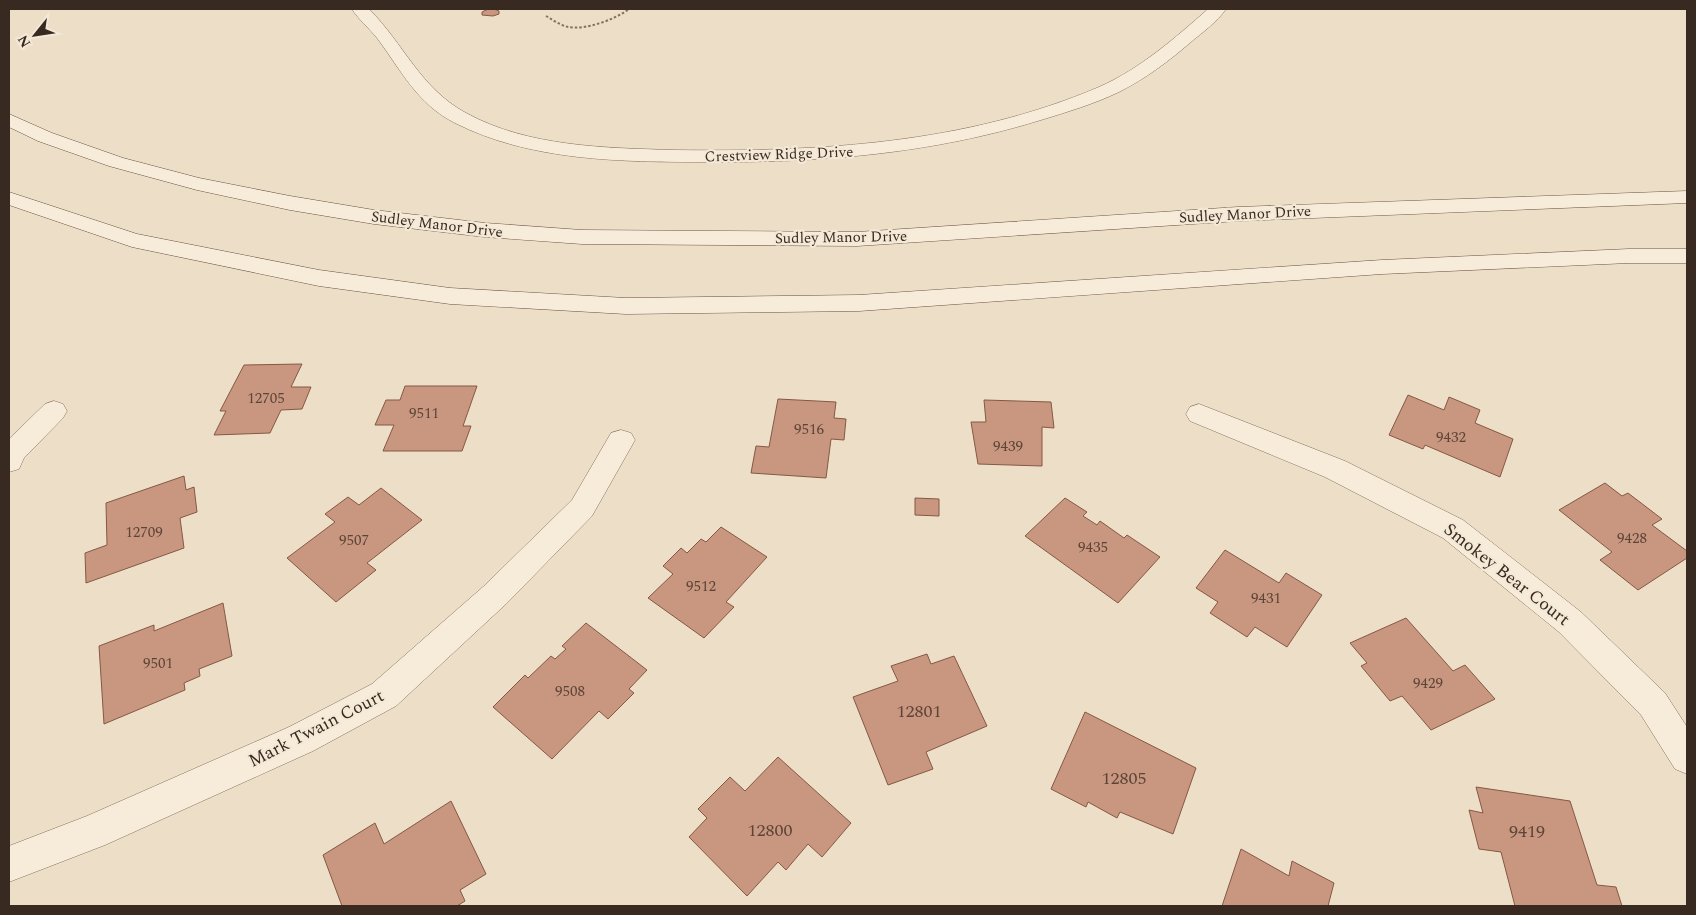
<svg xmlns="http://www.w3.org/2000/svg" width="1696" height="915" viewBox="0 0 1696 915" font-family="Spectral,serif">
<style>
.building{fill:#c9977f;stroke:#855844}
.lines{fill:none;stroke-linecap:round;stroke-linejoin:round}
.minor-casing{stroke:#87705d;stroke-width:1}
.secondary-casing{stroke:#695140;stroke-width:1}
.path{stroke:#87705d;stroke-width:2;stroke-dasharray:2.5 2;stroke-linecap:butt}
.minor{fill:#f7ecda;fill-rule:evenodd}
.secondary{fill:#f7ecda;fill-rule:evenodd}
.labels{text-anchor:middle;stroke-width:4.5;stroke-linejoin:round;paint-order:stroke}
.far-street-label{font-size:15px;fill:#382a20;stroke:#f4e9d7}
.number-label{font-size:15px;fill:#5c4538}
.street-label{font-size:18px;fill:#382a20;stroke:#f4e9d7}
.near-number-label{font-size:18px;fill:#5c4538}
</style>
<rect width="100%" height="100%" fill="#ecdec7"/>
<g class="building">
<path d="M 488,9 L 494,9 L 499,11 L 499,14 L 493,16 L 482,15 L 482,12 Z"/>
<path d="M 302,364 L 291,387 L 311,387 L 302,409 L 281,410 L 270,433 L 214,435 L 226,411 L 220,411 L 244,365 Z"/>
<path d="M 405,386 L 477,386 L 463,426 L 471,426 L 462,451 L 383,451 L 394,425 L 375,425 L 386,400 L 400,400 Z"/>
<path d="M 1408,395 L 1444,410 L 1449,397 L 1480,410 L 1475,423 L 1513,439 L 1500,477 L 1425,445 L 1423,449 L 1389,435 Z"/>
<path d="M 778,399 L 836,402 L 834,418 L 846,419 L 844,440 L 831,439 L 826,478 L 751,473 L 756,446 L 769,447 Z"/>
<path d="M 984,400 L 1051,402 L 1054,428 L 1042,427 L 1042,466 L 978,464 L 971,422 L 986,422 Z"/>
<path d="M 184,476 L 186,490 L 194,487 L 197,512 L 180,518 L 184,548 L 86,583 L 85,553 L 107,545 L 106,503 Z"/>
<path d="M 1605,483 L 1622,496 L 1628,493 L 1662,519 L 1652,525 L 1687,551 L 1687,558 L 1638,590 L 1600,560 L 1612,552 L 1559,510 Z"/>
<path d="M 381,488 L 422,520 L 367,563 L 376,570 L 336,602 L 287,558 L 335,522 L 325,514 L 348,497 L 359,505 Z"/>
<path d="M 915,498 L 939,499 L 939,516 L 915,515 Z"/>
<path d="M 1065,498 L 1087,512 L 1083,516 L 1097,525 L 1100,521 L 1124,538 L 1127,535 L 1160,557 L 1118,603 L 1025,536 Z"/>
<path d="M 721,527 L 767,557 L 726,602 L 734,607 L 704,638 L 648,598 L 673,574 L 663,566 L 681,548 L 687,553 L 701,539 L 706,542 Z"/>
<path d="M 1225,550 L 1279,583 L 1286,573 L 1322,595 L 1287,647 L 1255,627 L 1247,637 L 1210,613 L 1218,602 L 1196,588 Z"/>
<path d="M 223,603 L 232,656 L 199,669 L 200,676 L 184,683 L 185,690 L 104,724 L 99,646 L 154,625 L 154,631 Z"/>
<path d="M 1406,618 L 1453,671 L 1465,665 L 1495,699 L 1431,730 L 1402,696 L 1390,701 L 1361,666 L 1367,663 L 1350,643 Z"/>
<path d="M 586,623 L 647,670 L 629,689 L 634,693 L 608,719 L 599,711 L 552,759 L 493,707 L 525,675 L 528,678 L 551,656 L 555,659 L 566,649 L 562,646 Z"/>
<path d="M 927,654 L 931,664 L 954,656 L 987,726 L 926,752 L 933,769 L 888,785 L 853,697 L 898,681 L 891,666 Z"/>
<path d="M 1085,712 L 1196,768 L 1173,834 L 1120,812 L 1117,818 L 1088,802 L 1086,807 L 1051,789 Z"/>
<path d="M 778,757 L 851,823 L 822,857 L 808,844 L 786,870 L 778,862 L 747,896 L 689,837 L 707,818 L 698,809 L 730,777 L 745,791 Z"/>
<path d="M 1476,787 L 1570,801 L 1597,885 L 1616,887 L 1622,906 L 1515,906 L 1501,852 L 1479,849 L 1469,810 L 1483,813 Z"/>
<path d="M 451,801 L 486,874 L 460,890 L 465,901 L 457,906 L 342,906 L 323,855 L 375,823 L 384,844 Z"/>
<path d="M 1241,849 L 1289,876 L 1292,861 L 1334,883 L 1328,906 L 1222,906 Z"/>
</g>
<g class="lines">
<g class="minor-casing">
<g id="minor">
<path d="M 352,9 L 369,9 C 404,44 420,88 466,113 C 528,147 606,148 675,150 C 818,152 966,144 1099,87 C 1140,69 1175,38 1208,9 L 1226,9 C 1217,22 1203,32 1191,42 C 1169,61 1145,79 1119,92 C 1094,104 1067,112 1041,120 C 931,154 818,163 704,162 C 621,162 530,161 455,123 C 417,104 401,70 377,38 C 369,28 358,19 352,9 Z"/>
<path d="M 54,401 L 63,404 L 67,411 L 63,418 L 24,458 L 19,469 L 9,472 L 9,439 L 45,404 Z"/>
<path d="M 1199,404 L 1345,461 L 1463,520 L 1581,612 L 1665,693 L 1687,727 L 1687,774 L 1675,769 L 1641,715 L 1559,632 L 1443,538 L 1325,477 L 1190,421 L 1186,414 L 1190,407 Z"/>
<path d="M 621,430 L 631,433 L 635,440 L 592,516 L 506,604 L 396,706 L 313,751 L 105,845 L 9,882 L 9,846 L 87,816 L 289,727 L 372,684 L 484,586 L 572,500 L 611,433 Z"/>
</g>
</g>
<g class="secondary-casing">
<g id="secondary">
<path d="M 9,114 L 52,133 L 123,158 L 199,178 L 290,196 L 374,210 L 485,223 L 582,230 L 857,232 L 1238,207 L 1687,191 L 1687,203 L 1238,221 L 857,246 L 582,244 L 485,237 L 374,224 L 290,210 L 197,190 L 109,166 L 38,141 L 9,127 Z"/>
<path d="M 9,192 L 137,234 L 319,270 L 450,288 L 626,298 L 859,295 L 1382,260 L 1629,249 L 1687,249 L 1687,263 L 1629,263 L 1382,274 L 859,311 L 626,314 L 450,304 L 319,286 L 132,247 L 9,205 Z"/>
</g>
</g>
<path class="path" d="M 546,16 C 553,20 560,25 568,27 C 586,30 614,20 629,9"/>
<use href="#minor" class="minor"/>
<use href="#secondary" class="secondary"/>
</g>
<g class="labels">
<g class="far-street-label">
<text transform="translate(779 154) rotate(-2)" y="5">Crestview Ridge Drive</text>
<text transform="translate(1245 214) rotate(-3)" y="5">Sudley Manor Drive</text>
<text transform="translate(437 224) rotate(7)" y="5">Sudley Manor Drive</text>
<text transform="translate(841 237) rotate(-1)" y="5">Sudley Manor Drive</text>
</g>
<g class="number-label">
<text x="266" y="403">12705</text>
<text x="424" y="418">9511</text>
<text x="809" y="434">9516</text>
<text x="1451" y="442">9432</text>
<text x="1008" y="451">9439</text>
<text x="144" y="537">12709</text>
<text x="1632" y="543">9428</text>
<text x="354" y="545">9507</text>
<text x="1093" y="552">9435</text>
<text x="701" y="591">9512</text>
<text x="1266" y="603">9431</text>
<text x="158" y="668">9501</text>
<text x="1428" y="688">9429</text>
<text x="570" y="696">9508</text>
</g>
<g class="street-label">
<text transform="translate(1507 574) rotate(38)" y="6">Smokey Bear Court</text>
<text transform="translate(316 728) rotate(-27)" y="6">Mark Twain Court</text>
</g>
<g class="near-number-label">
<text x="919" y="717">12801</text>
<text x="1124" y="784">12805</text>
<text x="770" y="836">12800</text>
<text x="1527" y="837">9419</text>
</g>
</g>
<rect width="1696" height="915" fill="none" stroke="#382a20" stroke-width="20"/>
<g transform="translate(35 35) rotate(240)" stroke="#f4e9d7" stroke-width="4" paint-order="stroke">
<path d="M0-4L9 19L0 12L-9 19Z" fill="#382a20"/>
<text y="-8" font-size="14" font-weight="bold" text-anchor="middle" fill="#382a20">N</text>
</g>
</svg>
